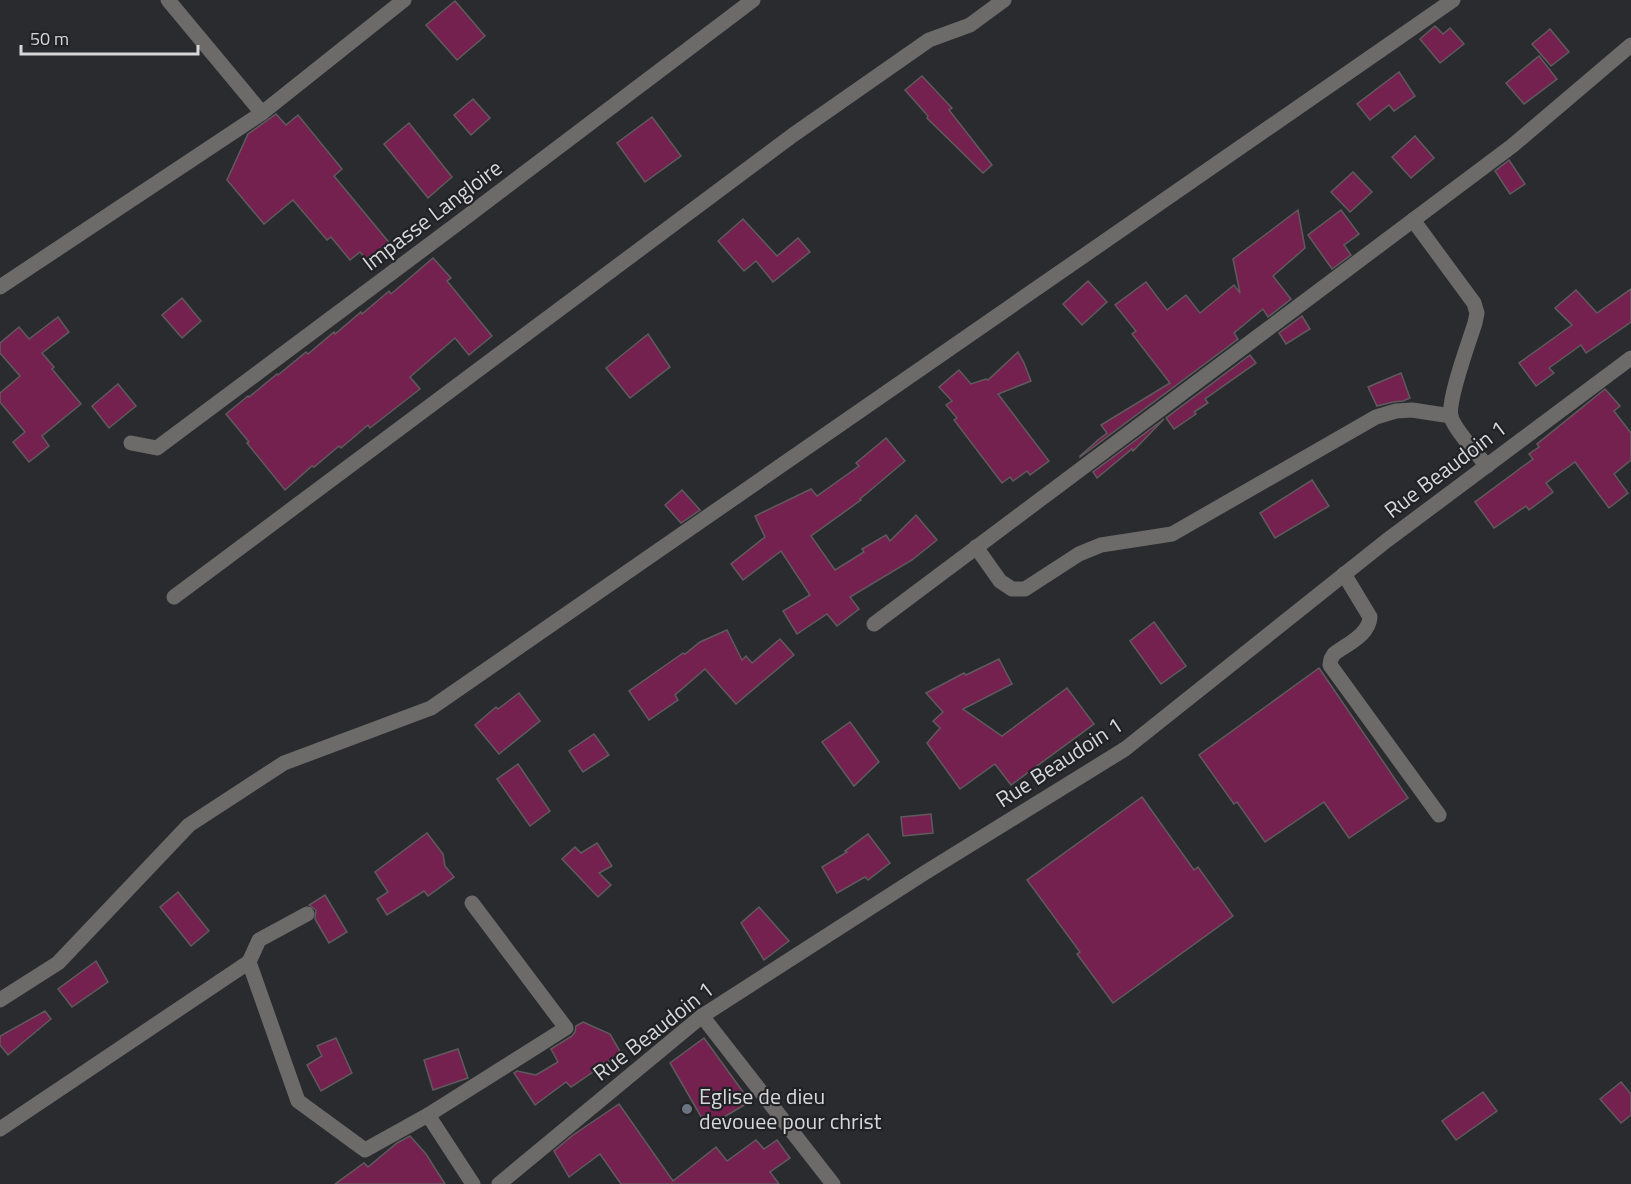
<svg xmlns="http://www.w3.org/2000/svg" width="1631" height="1184" viewBox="0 0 1631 1184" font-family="'Titillium Web',sans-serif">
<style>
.building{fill:#742150;stroke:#5f5b5d;stroke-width:1.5}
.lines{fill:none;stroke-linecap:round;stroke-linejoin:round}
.minor{stroke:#6c6b6a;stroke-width:15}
.worship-dot{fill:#6b7280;stroke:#212225;stroke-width:2}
.labels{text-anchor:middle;stroke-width:4.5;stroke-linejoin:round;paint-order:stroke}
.street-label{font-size:22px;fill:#d7d7d9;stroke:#212225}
.poi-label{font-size:22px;fill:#d7d7d9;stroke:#212225;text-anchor:start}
</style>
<rect width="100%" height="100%" fill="#2a2b2e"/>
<g class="building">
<path d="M 455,1 L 485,36 L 457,60 L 426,25 Z"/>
<path d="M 1435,26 L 1443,34 L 1450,28 L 1464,44 L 1440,63 L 1420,39 Z"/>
<path d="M 1550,29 L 1569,52 L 1551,66 L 1532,44 Z"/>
<path d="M 1539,56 L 1557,79 L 1524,104 L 1506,83 Z"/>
<path d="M 1399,72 L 1415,96 L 1394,111 L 1389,105 L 1370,120 L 1357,104 Z"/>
<path d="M 922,76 L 952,108 L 949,110 L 992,165 L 983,173 L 927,118 L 928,116 L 905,90 Z"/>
<path d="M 473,99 L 490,118 L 471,135 L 454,115 Z"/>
<path d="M 276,114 L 286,125 L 298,115 L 342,169 L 334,176 L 392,246 L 370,264 L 360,252 L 350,260 L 331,237 L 327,240 L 293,200 L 264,224 L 227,180 L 248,134 Z"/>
<path d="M 652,117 L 681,156 L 645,182 L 617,143 Z"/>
<path d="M 409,123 L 452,177 L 428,198 L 384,144 Z"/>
<path d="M 1415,136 L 1434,158 L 1411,178 L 1392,157 Z"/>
<path d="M 1509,160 L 1525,184 L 1510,194 L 1495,171 Z"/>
<path d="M 1353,172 L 1372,192 L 1350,212 L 1331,192 Z"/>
<path d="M 1298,210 L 1305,248 L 1273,276 L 1291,299 L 1268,317 L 1263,309 L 1234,333 L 1238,339 L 1080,457 L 1080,456 L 1098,440 L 1107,433 L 1101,425 L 1170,383 L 1132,334 L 1136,331 L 1115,305 L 1146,282 L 1167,310 L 1186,295 L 1200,313 L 1234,285 L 1240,293 L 1233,259 Z"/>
<path d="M 1341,210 L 1359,234 L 1344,245 L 1351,255 L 1332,269 L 1308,235 Z"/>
<path d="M 743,219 L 777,256 L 798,238 L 810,252 L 773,282 L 756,261 L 744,271 L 718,241 Z"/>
<path d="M 433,258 L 451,278 L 447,281 L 492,336 L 469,355 L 455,338 L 410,377 L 420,389 L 370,428 L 368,425 L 341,448 L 339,446 L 314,467 L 312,466 L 285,490 L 247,443 L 249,442 L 226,414 L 248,396 L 249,397 L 277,374 L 278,375 L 306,352 L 308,354 L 334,332 L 335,334 L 361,312 L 362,314 L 389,291 L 391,294 Z"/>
<path d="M 1088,281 L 1107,302 L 1082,325 L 1063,304 Z"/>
<path d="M 1631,289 L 1631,322 L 1586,353 L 1581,345 L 1549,368 L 1554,373 L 1536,386 L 1519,363 L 1572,325 L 1555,308 L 1576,290 L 1597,313 Z"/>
<path d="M 182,298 L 201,321 L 182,338 L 162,315 Z"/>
<path d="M 1302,316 L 1310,329 L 1286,344 L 1279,333 Z"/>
<path d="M 58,317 L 69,332 L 42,353 L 54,367 L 52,369 L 81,404 L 42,436 L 49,446 L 29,462 L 13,442 L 25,432 L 0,402 L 0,393 L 20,376 L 0,353 L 0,343 L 19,327 L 29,339 Z"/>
<path d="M 648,334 L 670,367 L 630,398 L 606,368 Z"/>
<path d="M 1018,352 L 1024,363 L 1031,381 L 998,394 L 1049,461 L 1030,475 L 1027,471 L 1013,481 L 1010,477 L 1002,483 L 954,420 L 957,418 L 946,405 L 952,401 L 939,387 L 959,370 L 971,384 L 986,379 L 988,380 Z"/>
<path d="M 1250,355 L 1256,363 L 1205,399 L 1208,403 L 1194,412 L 1196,414 L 1174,429 L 1166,418 Z"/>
<path d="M 1401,373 L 1410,398 L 1403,401 L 1393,402 L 1377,406 L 1368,387 Z"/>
<path d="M 118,384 L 136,406 L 109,428 L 92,406 Z"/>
<path d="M 1605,389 L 1620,406 L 1614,411 L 1631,433 L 1631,460 L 1614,474 L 1628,493 L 1609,508 L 1575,462 L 1546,483 L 1553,492 L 1529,510 L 1526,506 L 1494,528 L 1475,502 L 1533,459 L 1529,454 L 1539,447 L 1537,444 Z"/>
<path d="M 1164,419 L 1133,451 L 1132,449 L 1097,478 L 1093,472 Z"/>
<path d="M 886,438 L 905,461 L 860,499 L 861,500 L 811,536 L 835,570 L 864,552 L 862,549 L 886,535 L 890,541 L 916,515 L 937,540 L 912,560 L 850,597 L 859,609 L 837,626 L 827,614 L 797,634 L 783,611 L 810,595 L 781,551 L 743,580 L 731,564 L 765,537 L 755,516 L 811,489 L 817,496 L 859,466 L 856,463 Z"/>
<path d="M 1312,480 L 1329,506 L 1275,538 L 1260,513 Z"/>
<path d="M 682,490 L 700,510 L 681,523 L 665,505 Z"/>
<path d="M 1154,622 L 1186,666 L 1161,684 L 1130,641 Z"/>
<path d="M 727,630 L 742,660 L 746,656 L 752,663 L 780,639 L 794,655 L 736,704 L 705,669 L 675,695 L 678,700 L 649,720 L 629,691 L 683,653 L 685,654 L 700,642 Z"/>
<path d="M 999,659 L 1012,684 L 963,709 L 1002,736 L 1067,688 L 1094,724 L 1011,785 L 995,764 L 960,789 L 927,743 L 940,728 L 933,721 L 943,712 L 926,693 L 964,673 L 966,675 Z"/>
<path d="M 1319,668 L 1408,798 L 1349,838 L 1324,802 L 1265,842 L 1237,802 L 1234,804 L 1199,755 Z"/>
<path d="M 519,693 L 540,721 L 499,754 L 475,725 L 496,707 L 498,709 Z"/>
<path d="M 850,722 L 879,762 L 854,786 L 822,742 Z"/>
<path d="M 594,734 L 609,755 L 583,772 L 569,751 Z"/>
<path d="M 518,764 L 550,811 L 530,826 L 497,779 Z"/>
<path d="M 1142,797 L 1194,870 L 1198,867 L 1233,916 L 1113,1003 L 1077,954 L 1080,952 L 1027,880 Z"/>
<path d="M 931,814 L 933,833 L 903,836 L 901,817 Z"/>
<path d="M 427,833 L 443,854 L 445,866 L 454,877 L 428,896 L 424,891 L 387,915 L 377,899 L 388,892 L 375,872 Z"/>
<path d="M 868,834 L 890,863 L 868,880 L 865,877 L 837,893 L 822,867 L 847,852 L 845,851 Z"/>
<path d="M 597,843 L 612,866 L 599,873 L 611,885 L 598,897 L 562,859 L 575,847 L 581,853 Z"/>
<path d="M 178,892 L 209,931 L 191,946 L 160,907 Z"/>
<path d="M 325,895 L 347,932 L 329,943 L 315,919 L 316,910 L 309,905 Z"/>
<path d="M 759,907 L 789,941 L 764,960 L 741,923 Z"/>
<path d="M 96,961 L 108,982 L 72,1007 L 58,989 Z"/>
<path d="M 45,1011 L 51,1019 L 8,1055 L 0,1045 L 0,1036 Z"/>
<path d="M 583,1022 L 610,1034 L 621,1053 L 571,1087 L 566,1082 L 535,1105 L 514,1073 L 517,1071 L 536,1075 L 558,1062 L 551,1049 L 572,1036 L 575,1032 L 576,1026 Z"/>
<path d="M 336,1038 L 352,1073 L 321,1091 L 307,1065 L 322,1056 L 317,1046 Z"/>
<path d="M 704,1038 L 746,1096 L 746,1104 L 707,1127 L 670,1063 Z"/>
<path d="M 458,1049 L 468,1078 L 433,1090 L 424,1060 Z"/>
<path d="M 1621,1082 L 1631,1094 L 1631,1115 L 1621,1123 L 1600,1099 Z"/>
<path d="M 1483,1092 L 1497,1111 L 1456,1140 L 1442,1121 Z"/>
<path d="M 619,1104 L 673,1181 L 716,1147 L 727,1161 L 756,1140 L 764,1149 L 777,1140 L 790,1158 L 770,1172 L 779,1184 L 621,1184 L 600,1154 L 569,1177 L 554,1151 L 573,1135 Z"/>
<path d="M 410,1136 L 426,1154 L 445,1184 L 335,1184 L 364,1163 L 368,1167 L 397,1143 Z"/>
</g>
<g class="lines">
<g class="minor">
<path d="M 168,0 L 262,113"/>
<path d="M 1413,220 L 1474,303 L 1477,313 L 1475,323 C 1469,342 1447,401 1451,417 C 1455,430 1477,454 1487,466"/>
<path d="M 0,287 L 262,113 L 404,0"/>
<path d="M 131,443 L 157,448 L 461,221 L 753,0"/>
<path d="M 976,547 L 1000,581 L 1012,589 L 1025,589 L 1079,554 L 1101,545 L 1172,534 L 1376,417 L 1396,411 L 1412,410 L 1451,416"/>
<path d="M 1344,574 L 1370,617 C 1369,635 1347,644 1334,654 L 1331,659 L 1330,665 L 1439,815"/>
<path d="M 174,597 L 793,135 L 929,40 L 970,25 L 1004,0"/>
<path d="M 874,624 L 1512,146 L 1631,45"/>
<path d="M 307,914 L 259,940 L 249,962 L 298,1101 L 365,1150 L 428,1115 L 473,1184"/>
<path d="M 0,1000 L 58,963 L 189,825 L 284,763 L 431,708 L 1453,0"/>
<path d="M 702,1016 L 833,1184"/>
<path d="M 428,1115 L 566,1028 L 472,903"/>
<path d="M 0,1129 L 249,962"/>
<path d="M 499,1184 L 702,1016 L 926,872 L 1125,749 L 1386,541 L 1631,358"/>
</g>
</g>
<circle class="worship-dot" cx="687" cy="1109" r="6"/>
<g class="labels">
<g class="street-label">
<text transform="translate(432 215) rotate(-37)" y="8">Impasse Langloire</text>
<text transform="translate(1445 469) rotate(-37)" y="8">Rue Beaudoin 1</text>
<text transform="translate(1059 762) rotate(-33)" y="8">Rue Beaudoin 1</text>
<text transform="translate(653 1031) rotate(-38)" y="8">Rue Beaudoin 1</text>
</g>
<g class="poi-label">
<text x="699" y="1104">Eglise de dieu<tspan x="699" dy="25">devouee pour christ</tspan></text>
</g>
</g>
<path d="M21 45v9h177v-9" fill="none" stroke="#d7d7d9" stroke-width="3"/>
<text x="30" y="45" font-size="18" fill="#d7d7d9" stroke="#212225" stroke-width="4.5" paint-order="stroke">50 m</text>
</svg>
